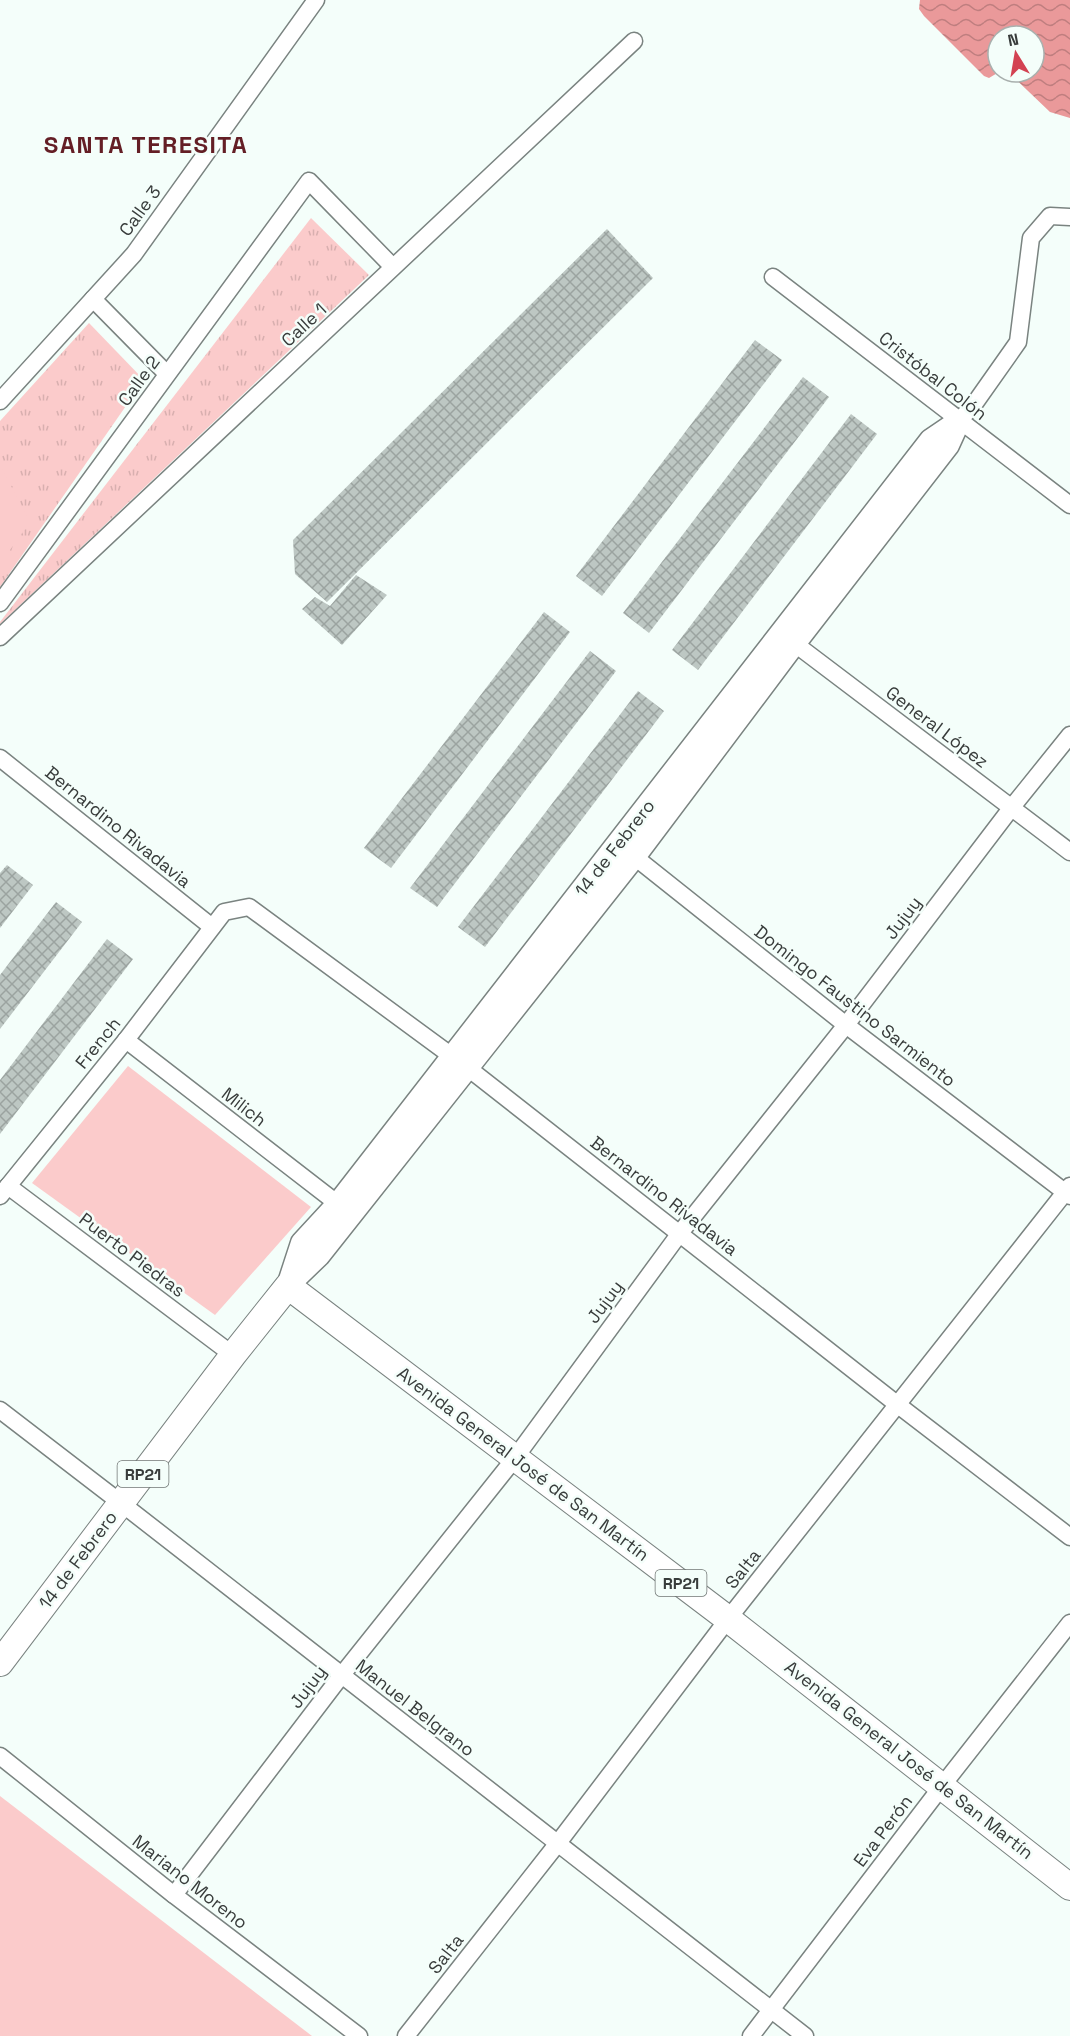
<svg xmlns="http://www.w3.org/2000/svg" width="1070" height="2036" viewBox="0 0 1070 2036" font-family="'Space Grotesk',sans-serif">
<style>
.grass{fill:url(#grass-tufts)}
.green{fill:#fbcbcb}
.water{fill:url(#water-waves)}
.building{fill:url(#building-cross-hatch)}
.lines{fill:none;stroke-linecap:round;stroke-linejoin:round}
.minor-casing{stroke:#7a8380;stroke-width:19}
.secondary-casing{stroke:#7a8380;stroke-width:25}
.primary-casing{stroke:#7a8380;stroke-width:28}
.minor{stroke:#fff;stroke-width:16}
.secondary{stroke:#fff;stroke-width:22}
.primary{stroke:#fff;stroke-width:26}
.labels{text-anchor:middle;stroke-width:5;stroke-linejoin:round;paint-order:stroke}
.shield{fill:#f4fefa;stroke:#707674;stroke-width:1.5}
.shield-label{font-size:16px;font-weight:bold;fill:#383c3b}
.street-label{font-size:18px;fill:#383c3b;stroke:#f4fefa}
.district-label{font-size:24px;font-weight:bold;letter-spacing:1.5px;fill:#641e25;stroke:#f4fefa}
</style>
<defs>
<pattern id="grass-tufts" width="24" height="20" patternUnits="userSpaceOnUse" patternTransform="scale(1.5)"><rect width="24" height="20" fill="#fbcbcb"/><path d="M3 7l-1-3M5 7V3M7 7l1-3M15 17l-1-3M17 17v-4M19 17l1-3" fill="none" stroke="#d8afaf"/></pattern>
<pattern id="water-waves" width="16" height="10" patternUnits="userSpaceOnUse" patternTransform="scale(1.5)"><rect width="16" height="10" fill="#ea999a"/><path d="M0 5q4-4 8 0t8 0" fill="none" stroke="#bf7e7f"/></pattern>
<pattern id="building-cross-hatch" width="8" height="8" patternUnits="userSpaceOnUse" patternTransform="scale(1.5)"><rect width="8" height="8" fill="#bdc7c3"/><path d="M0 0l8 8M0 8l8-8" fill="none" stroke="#9ba3a0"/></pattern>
</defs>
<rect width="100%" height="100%" fill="#f4fefa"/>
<g class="grass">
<path d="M 311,218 L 369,275 L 0,624 L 0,622 Z"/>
<path d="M 89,323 L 144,380 L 0,587 L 0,421 Z"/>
</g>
<g class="green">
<path d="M 0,465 L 30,522 L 0,564 Z"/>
<path d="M 128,1066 L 311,1207 L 215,1315 L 32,1183 Z"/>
<path d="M 0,1796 L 312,2036 L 0,2036 Z"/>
</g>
<path class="water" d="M 920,0 L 1070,0 L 1070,118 L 1050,112 L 1008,72 L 1034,72 L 1034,36 L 998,36 L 999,72 L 989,78 L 984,76 L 924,16 L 919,9 Z"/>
<g class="building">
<path d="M 607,229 L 653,278 L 327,602 L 295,574 L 293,540 Z"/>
<path d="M 755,340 L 782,360 L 602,596 L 576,576 Z"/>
<path d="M 803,377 L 829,397 L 649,633 L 623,613 Z"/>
<path d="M 851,414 L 877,434 L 698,670 L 672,650 Z"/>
<path d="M 356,575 L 387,595 L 342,645 L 302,609 L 315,597 L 330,606 Z"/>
<path d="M 544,612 L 570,632 L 391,868 L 364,848 Z"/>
<path d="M 590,651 L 616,671 L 437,907 L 410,888 Z"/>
<path d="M 638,691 L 664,711 L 485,947 L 458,927 Z"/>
<path d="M 7,865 L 33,885 L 0,928 L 0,873 Z"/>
<path d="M 56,902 L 82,922 L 0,1029 L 0,975 Z"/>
<path d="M 107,939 L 133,959 L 0,1134 L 0,1080 Z"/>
</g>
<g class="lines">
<g class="minor-casing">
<g id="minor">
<path d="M 773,277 L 1070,505"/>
<path d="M 93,299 L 167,374"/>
<path d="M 0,401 L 134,254 L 316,0"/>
<path d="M 959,421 L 975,403 L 1018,342 L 1031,238 L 1050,216 L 1070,217"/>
<path d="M 0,603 L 309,181 L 393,267"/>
<path d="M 0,637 L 634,41"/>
<path d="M 786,637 L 1070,852"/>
<path d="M 0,758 L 212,927"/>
<path d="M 626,850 L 846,1025 L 1070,1196"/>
<path d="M 126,1040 L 338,1204"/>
<path d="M 8,1186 L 233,1355"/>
<path d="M 0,1196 L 126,1040 L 224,912 L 249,907 L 468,1068 L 898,1405 L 1070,1537"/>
<path d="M 0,1410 L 121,1503 L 805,2036"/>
<path d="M 0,1756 L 174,1895 L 359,2036"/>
<path d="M 174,1895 L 341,1676 L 515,1458 L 680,1233 L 846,1025 L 1012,807 L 1070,735"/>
<path d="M 406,2036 L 558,1843 L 728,1619 L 1070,1186"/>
<path d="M 751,2036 L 942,1786 L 1070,1623"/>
</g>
</g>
<g class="secondary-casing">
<g id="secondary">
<path d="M 291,1282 L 319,1255 L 634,857 L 794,644 L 948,445 L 958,423"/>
<path d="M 288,1286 L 302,1243 L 338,1204 L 931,440 L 959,421"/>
</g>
</g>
<g class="primary-casing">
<path id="primary" d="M 0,1663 L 233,1355 L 288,1286 L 728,1619 L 1070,1887"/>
</g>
<use href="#minor" class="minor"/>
<use href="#secondary" class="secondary"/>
<use href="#primary" class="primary"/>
</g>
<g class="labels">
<g class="shield">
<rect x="117.5" y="1461" width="51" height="26" rx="4.5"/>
<rect x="655.5" y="1570" width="51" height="26" rx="4.5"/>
</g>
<g class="shield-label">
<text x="143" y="1480">RP21</text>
<text x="681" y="1589">RP21</text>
</g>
<g class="street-label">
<text transform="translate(140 211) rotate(-54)" y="6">Calle 3</text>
<text transform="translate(304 325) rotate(-43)" y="6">Calle 1</text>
<text transform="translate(933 376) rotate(38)" y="6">Cristóbal Colón</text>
<text transform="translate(139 381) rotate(-54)" y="6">Calle 2</text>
<text transform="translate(937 727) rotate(37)" y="6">General López</text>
<text transform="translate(118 827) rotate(39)" y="6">Bernardino Rivadavia</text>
<text transform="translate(615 848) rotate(-52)" y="6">14 de Febrero</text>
<text transform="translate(903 918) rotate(-53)" y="6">Jujuy</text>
<text transform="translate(855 1006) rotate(38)" y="6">Domingo Faustino Sarmiento</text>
<text transform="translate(98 1043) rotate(-51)" y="6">French</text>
<text transform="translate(244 1107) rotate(38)" y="6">Milich</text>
<text transform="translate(664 1196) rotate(38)" y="6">Bernardino Rivadavia</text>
<text transform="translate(132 1255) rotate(37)" y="6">Puerto Piedras</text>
<text transform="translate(605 1302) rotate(-54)" y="6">Jujuy</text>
<text transform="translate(523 1464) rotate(37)" y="6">Avenida General José de San Martín</text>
<text transform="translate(78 1560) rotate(-53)" y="6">14 de Febrero</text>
<text transform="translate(743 1569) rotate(-51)" y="6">Salta</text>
<text transform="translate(308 1687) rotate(-53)" y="6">Jujuy</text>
<text transform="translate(415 1708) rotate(38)" y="6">Manuel Belgrano</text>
<text transform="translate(909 1760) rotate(38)" y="6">Avenida General José de San Martín</text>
<text transform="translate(883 1831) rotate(-53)" y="6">Eva Perón</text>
<text transform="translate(190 1882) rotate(38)" y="6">Mariano Moreno</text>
<text transform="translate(446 1954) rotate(-52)" y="6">Salta</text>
</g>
<g class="district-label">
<text x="146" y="153">SANTA TERESITA</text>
</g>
</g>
<g transform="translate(1016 54) rotate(349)"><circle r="28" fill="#f4fefa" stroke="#a9b0ae" stroke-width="1.5"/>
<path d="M0-4.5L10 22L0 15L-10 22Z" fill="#d34252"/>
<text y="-9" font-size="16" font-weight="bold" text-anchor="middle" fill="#383c3b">N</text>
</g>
</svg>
